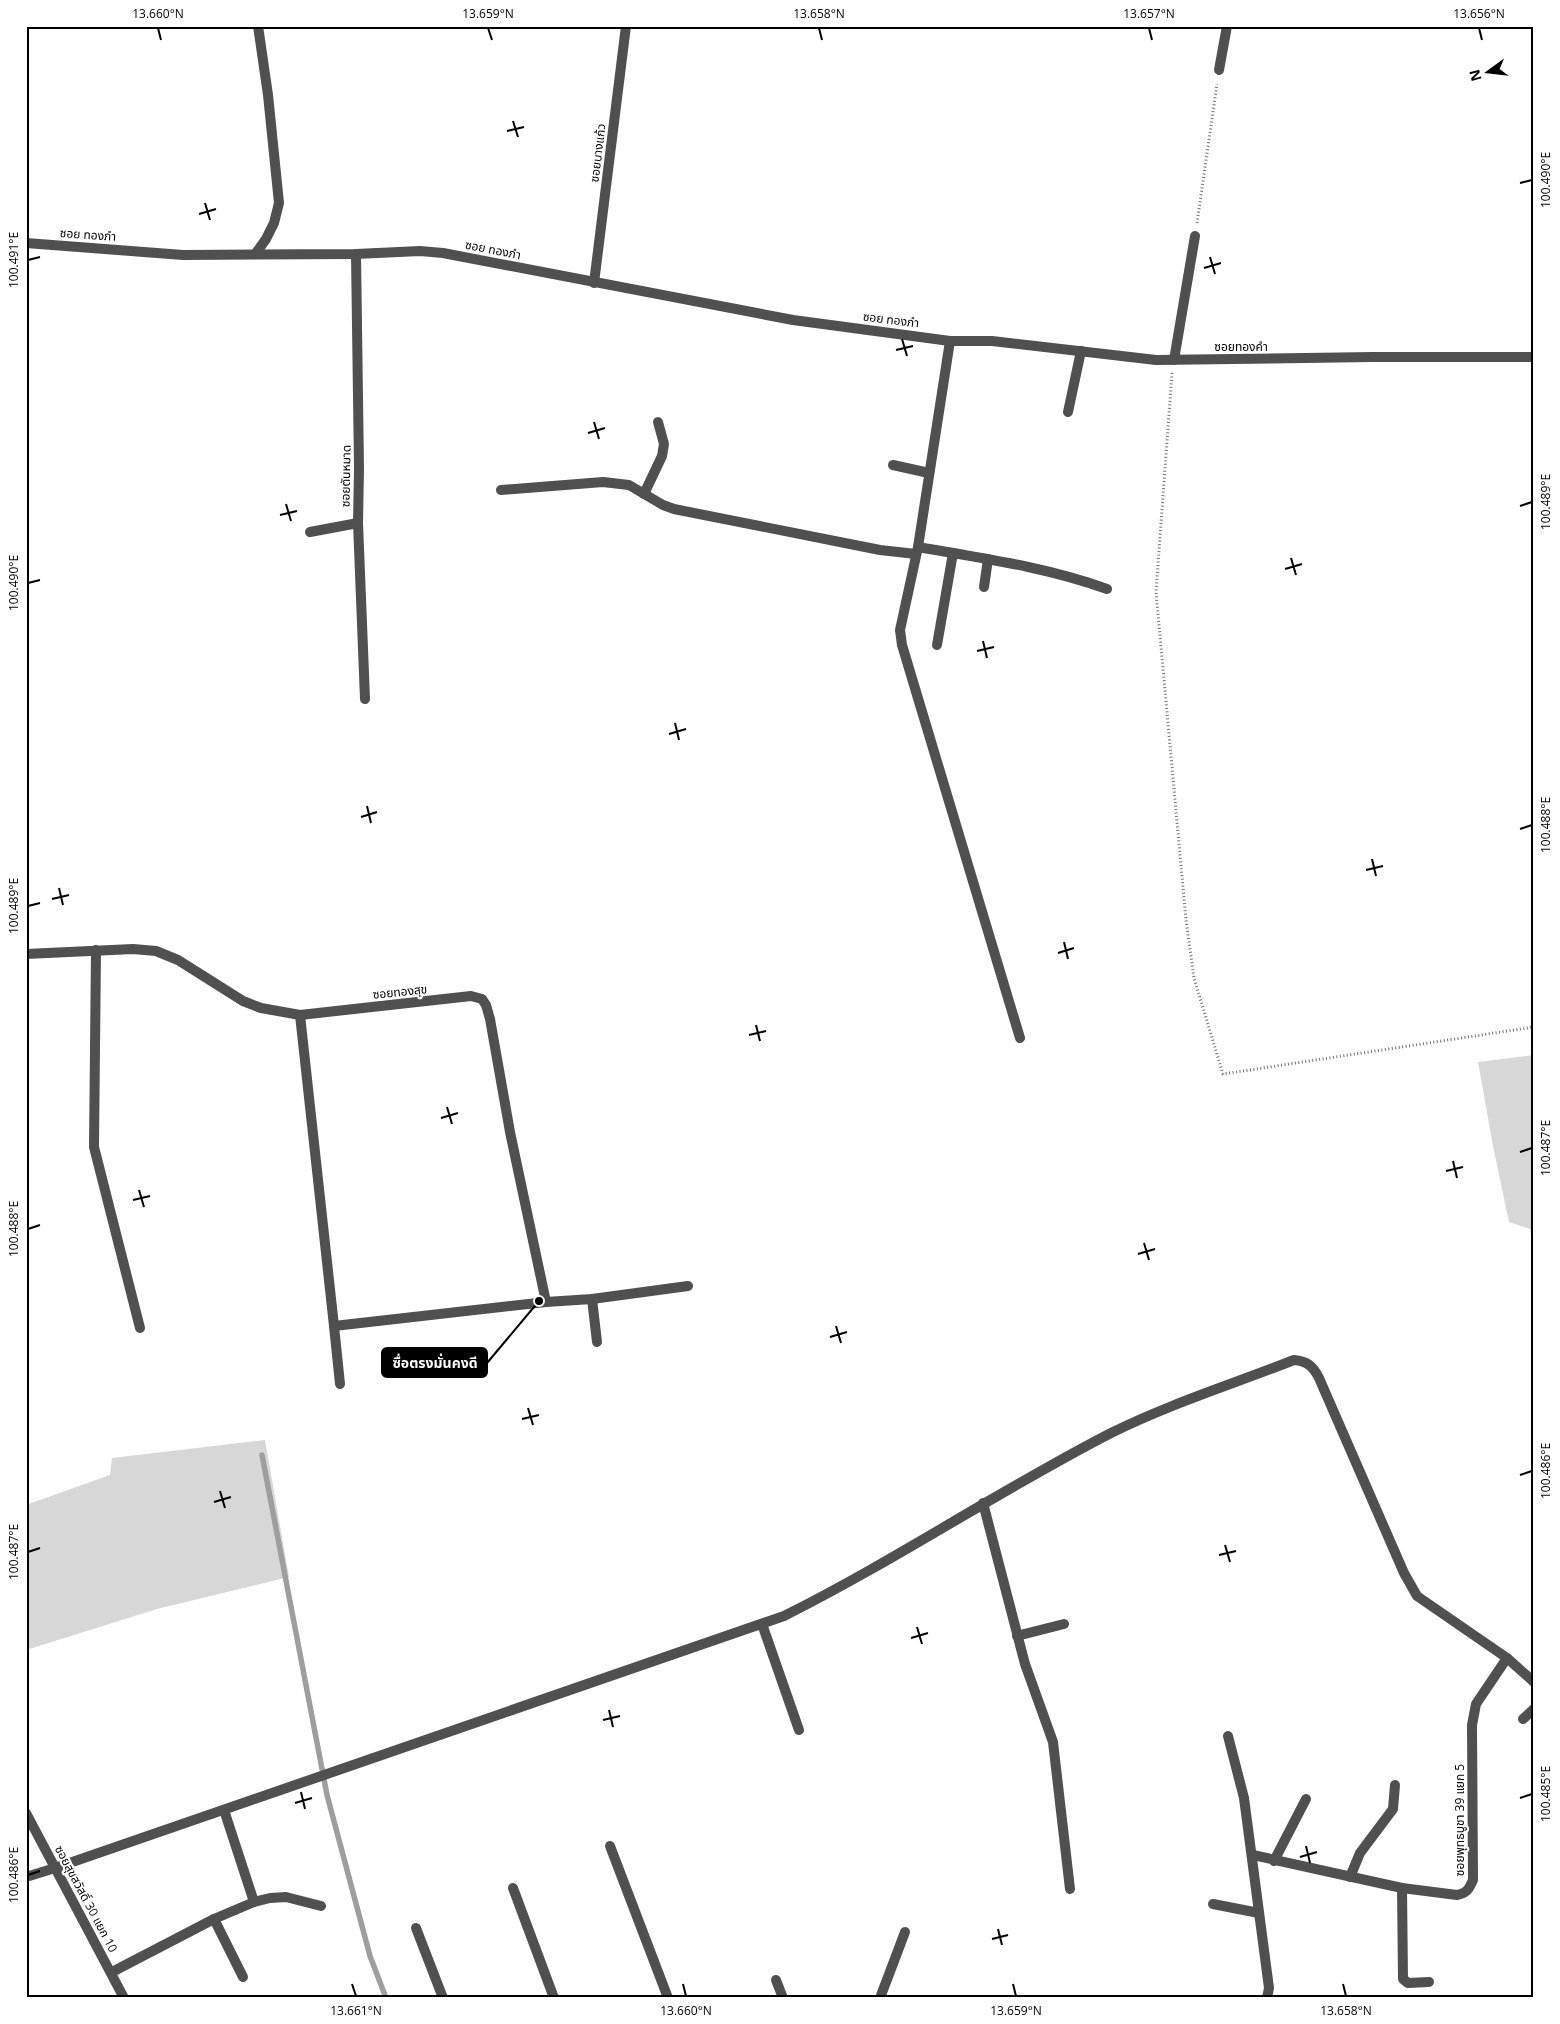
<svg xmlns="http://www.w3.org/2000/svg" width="1560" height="2024" viewBox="0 0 1560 2024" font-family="'Open Sans','Noto Sans Thai',sans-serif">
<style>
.green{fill:#d7d7d7}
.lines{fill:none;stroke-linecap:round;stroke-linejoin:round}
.stream{stroke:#9e9e9e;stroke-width:5.5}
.path{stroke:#727272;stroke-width:3;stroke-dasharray:1 2.5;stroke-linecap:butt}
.service{stroke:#505050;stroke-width:10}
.minor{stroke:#505050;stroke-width:10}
.ticks{fill:none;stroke:#000;stroke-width:2}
.labels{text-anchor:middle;stroke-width:4.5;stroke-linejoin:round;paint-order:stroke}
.street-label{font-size:12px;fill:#000;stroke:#fff}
.leader{fill:none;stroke:#000;stroke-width:2}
.callout-dot{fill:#000;stroke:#fff;stroke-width:2}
.callout{fill:#000;stroke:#000;stroke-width:2}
.callout-label{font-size:14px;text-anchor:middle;font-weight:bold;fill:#fff}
.neatline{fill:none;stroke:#000;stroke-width:2}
.ticks-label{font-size:12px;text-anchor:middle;fill:#000}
</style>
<rect width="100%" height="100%" fill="#fff"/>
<g class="green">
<path d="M 1534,1055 L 1534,1252 L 1530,1229 L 1509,1222 L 1493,1146 L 1478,1062 Z"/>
<path d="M 265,1440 L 289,1577 L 157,1609 L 26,1650 L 26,1505 L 110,1475 L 112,1458 Z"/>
</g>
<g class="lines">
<path class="stream" d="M 262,1455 L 327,1795 L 370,1956 L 386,1998"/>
<g class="path">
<path d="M 1197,223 L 1217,84"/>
<path d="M 1172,373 L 1156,592 L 1186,920 L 1194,978 L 1223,1074 L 1534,1027"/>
</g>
<g class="service">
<path d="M 256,253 L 266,239 L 274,223 L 279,203 L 268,95 L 258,26"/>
<path d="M 1068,412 L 1081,351"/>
<path d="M 893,465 L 929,473"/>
<path d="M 644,494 L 662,456 L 664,444 L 658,422"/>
<path d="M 984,587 L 988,559"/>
<path d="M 937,645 L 953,553"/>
<path d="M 592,1299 L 597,1342"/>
<path d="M 334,1326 L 340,1384"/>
<path d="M 1017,1636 L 1064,1624"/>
<path d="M 1523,1719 L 1534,1709"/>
<path d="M 224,1810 L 254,1902"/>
<path d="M 1274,1861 L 1306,1799"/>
<path d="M 26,1877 L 55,1868"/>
<path d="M 1213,1904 L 1259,1913"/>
<path d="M 214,1919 L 243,1977"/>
<path d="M 112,1972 L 214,1919 L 254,1902 L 270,1898 L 286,1897 L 321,1906"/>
</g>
<g class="minor">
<path d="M 1219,70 L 1227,26"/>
<path d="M 26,243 L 183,255 L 356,254 L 420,251 L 443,253 L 793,320 L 950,341 L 992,341 L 1156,360 L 1373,357 L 1534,357"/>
<path d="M 356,254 L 359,468 L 358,523 L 365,699"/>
<path d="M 594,283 L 626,26"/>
<path d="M 950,341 L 918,547 L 900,630 L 902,645 L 1020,1038"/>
<path d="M 1174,360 L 1195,236"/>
<path d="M 501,490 L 603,482 L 629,485 L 663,505 L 674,509 L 880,550 L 916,554"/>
<path d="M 310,532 L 358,523"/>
<path d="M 918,547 C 981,558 1046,567 1107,589"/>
<path d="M 96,950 L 94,1147 L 140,1328"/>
<path d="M 26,954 L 133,949 L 156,951 L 178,960 L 243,1001 L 261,1008 L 300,1015 L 471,996 L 482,999 L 486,1005 L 490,1019 L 510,1132 L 546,1302"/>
<path d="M 300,1015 L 334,1326 L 546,1302 L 592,1299 L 688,1286"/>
<path d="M 983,1503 L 1025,1664 L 1053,1742 L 1070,1889"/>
<path d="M 762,1624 L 799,1730"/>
<path d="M 1228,1736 L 1244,1798 L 1269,1988 L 1267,1998"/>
<path d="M 26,1813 L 124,1998"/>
<path d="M 610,1846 L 668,1998"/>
<path d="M 1253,1855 L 1402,1888 L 1457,1895 C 1467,1893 1469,1889 1473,1880 L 1472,1725 L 1476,1704 L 1507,1658"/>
<path d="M 55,1868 L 784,1616 C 896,1560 1000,1490 1111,1433 C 1169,1404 1233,1384 1294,1360 C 1307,1361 1313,1366 1319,1378 L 1404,1573 L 1417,1596 L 1507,1658 L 1534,1682"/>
<path d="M 1350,1877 L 1360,1853 L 1393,1809 L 1395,1785"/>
<path d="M 513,1888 L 554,1998"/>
<path d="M 1402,1888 L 1403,1979 L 1408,1983 L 1429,1982"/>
<path d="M 416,1928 L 443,1998"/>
<path d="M 776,1980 L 783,1998"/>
<path d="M 880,1998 L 905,1932"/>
</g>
</g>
<path class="ticks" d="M 158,28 L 161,40M 488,28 L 492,40M 819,28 L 822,40M 1149,28 L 1152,40M 1479,28 L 1482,40M 513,121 L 518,137M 507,131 L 524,127M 1520,183 L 1532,180M 205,203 L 210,220M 199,214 L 216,209M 1210,257 L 1215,274M 28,260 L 40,257M 1204,268 L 1221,263M 902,339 L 907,356M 896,350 L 913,346M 594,422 L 599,439M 588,433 L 605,428M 286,504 L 291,521M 1520,506 L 1532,502M 280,515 L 297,511M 1291,558 L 1296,575M 1285,569 L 1302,564M 28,583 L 40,580M 983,641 L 987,658M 977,651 L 994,647M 675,723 L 679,740M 669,734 L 686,729M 367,806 L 371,823M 361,817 L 377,812M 1520,829 L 1532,825M 1372,859 L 1376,876M 1366,870 L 1383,866M 59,888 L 63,905M 52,899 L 69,895M 28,906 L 40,903M 1064,942 L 1068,959M 1058,953 L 1074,948M 756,1025 L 760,1041M 749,1035 L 766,1031M 447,1107 L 452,1124M 441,1118 L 458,1113M 1520,1152 L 1532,1148M 1453,1161 L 1457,1178M 1446,1171 L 1463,1167M 139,1190 L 144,1207M 133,1200 L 150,1196M 28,1229 L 40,1225M 1144,1243 L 1149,1260M 1138,1254 L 1155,1249M 836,1326 L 841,1343M 830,1337 L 847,1332M 528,1408 L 533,1425M 522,1419 L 539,1415M 1520,1475 L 1532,1471M 220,1491 L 225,1508M 214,1502 L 231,1497M 1225,1545 L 1230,1562M 28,1552 L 40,1548M 1219,1555 L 1236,1551M 917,1627 L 922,1644M 911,1638 L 928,1633M 609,1710 L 613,1727M 603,1720 L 620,1716M 301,1792 L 305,1809M 1520,1798 L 1532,1794M 295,1803 L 312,1798M 1306,1846 L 1310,1863M 1300,1857 L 1317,1852M 28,1875 L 40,1871M 998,1929 L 1002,1945M 992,1939 L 1008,1935M 352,1984 L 356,1996M 683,1984 L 686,1996M 1013,1984 L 1016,1996M 1343,1984 L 1346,1996"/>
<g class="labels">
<g class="street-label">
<text transform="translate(598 153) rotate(-83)" y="4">ซอยบางแก้ว</text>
<text transform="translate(88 235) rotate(4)" y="4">ซอย ทองภํา</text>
<text transform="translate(493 250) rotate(11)" y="4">ซอย ทองภํา</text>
<text transform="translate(891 320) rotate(7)" y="4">ซอย ทองภํา</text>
<text x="1241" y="351">ซอยทองคำ</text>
<text transform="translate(346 476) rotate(-89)" y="4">ซอยตันหมาด</text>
<text transform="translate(400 992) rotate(-6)" y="4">ซอยทองสุข</text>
<text transform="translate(1460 1820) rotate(-90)" y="4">ซอยพุทธบูชา 39 แยก 5</text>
<text transform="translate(86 1899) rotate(62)" y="4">ซอยสุขสวัสดิ์ 30 แยก 10</text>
</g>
</g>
<path class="leader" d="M539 1301L487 1363"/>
<circle class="callout-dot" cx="539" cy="1301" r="5"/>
<rect class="callout" x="382" y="1348" width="105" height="29" rx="5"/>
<g class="callout-label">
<text x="435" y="1368">ซื่อตรงมั่นคงดี</text>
</g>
<rect width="1560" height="2024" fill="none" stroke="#ffffff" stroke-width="55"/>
<g transform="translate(1488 72) rotate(255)" stroke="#ffffff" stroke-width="4" paint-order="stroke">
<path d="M0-4L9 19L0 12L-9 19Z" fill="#000000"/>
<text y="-8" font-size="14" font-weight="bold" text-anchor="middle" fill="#000000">N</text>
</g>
<rect x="28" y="28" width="1504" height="1968" class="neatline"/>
<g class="ticks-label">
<text x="158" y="18">13.660°N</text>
<text x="488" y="18">13.659°N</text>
<text x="819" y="18">13.658°N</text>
<text x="1149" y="18">13.657°N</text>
<text x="1479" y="18">13.656°N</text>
<text transform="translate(1546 180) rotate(-90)" y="4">100.490°E</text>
<text transform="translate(14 260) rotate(-90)" y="4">100.491°E</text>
<text transform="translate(1546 502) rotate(-90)" y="4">100.489°E</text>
<text transform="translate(14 583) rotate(-90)" y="4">100.490°E</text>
<text transform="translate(1546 825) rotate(-90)" y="4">100.488°E</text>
<text transform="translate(14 906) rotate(-90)" y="4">100.489°E</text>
<text transform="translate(1546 1148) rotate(-90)" y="4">100.487°E</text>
<text transform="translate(14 1229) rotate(-90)" y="4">100.488°E</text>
<text transform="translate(1546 1471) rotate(-90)" y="4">100.486°E</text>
<text transform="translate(14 1552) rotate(-90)" y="4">100.487°E</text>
<text transform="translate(1546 1794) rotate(-90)" y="4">100.485°E</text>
<text transform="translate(14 1875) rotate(-90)" y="4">100.486°E</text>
<text x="356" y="2015">13.661°N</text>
<text x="686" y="2015">13.660°N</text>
<text x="1016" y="2015">13.659°N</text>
<text x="1346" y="2015">13.658°N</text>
</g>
</svg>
